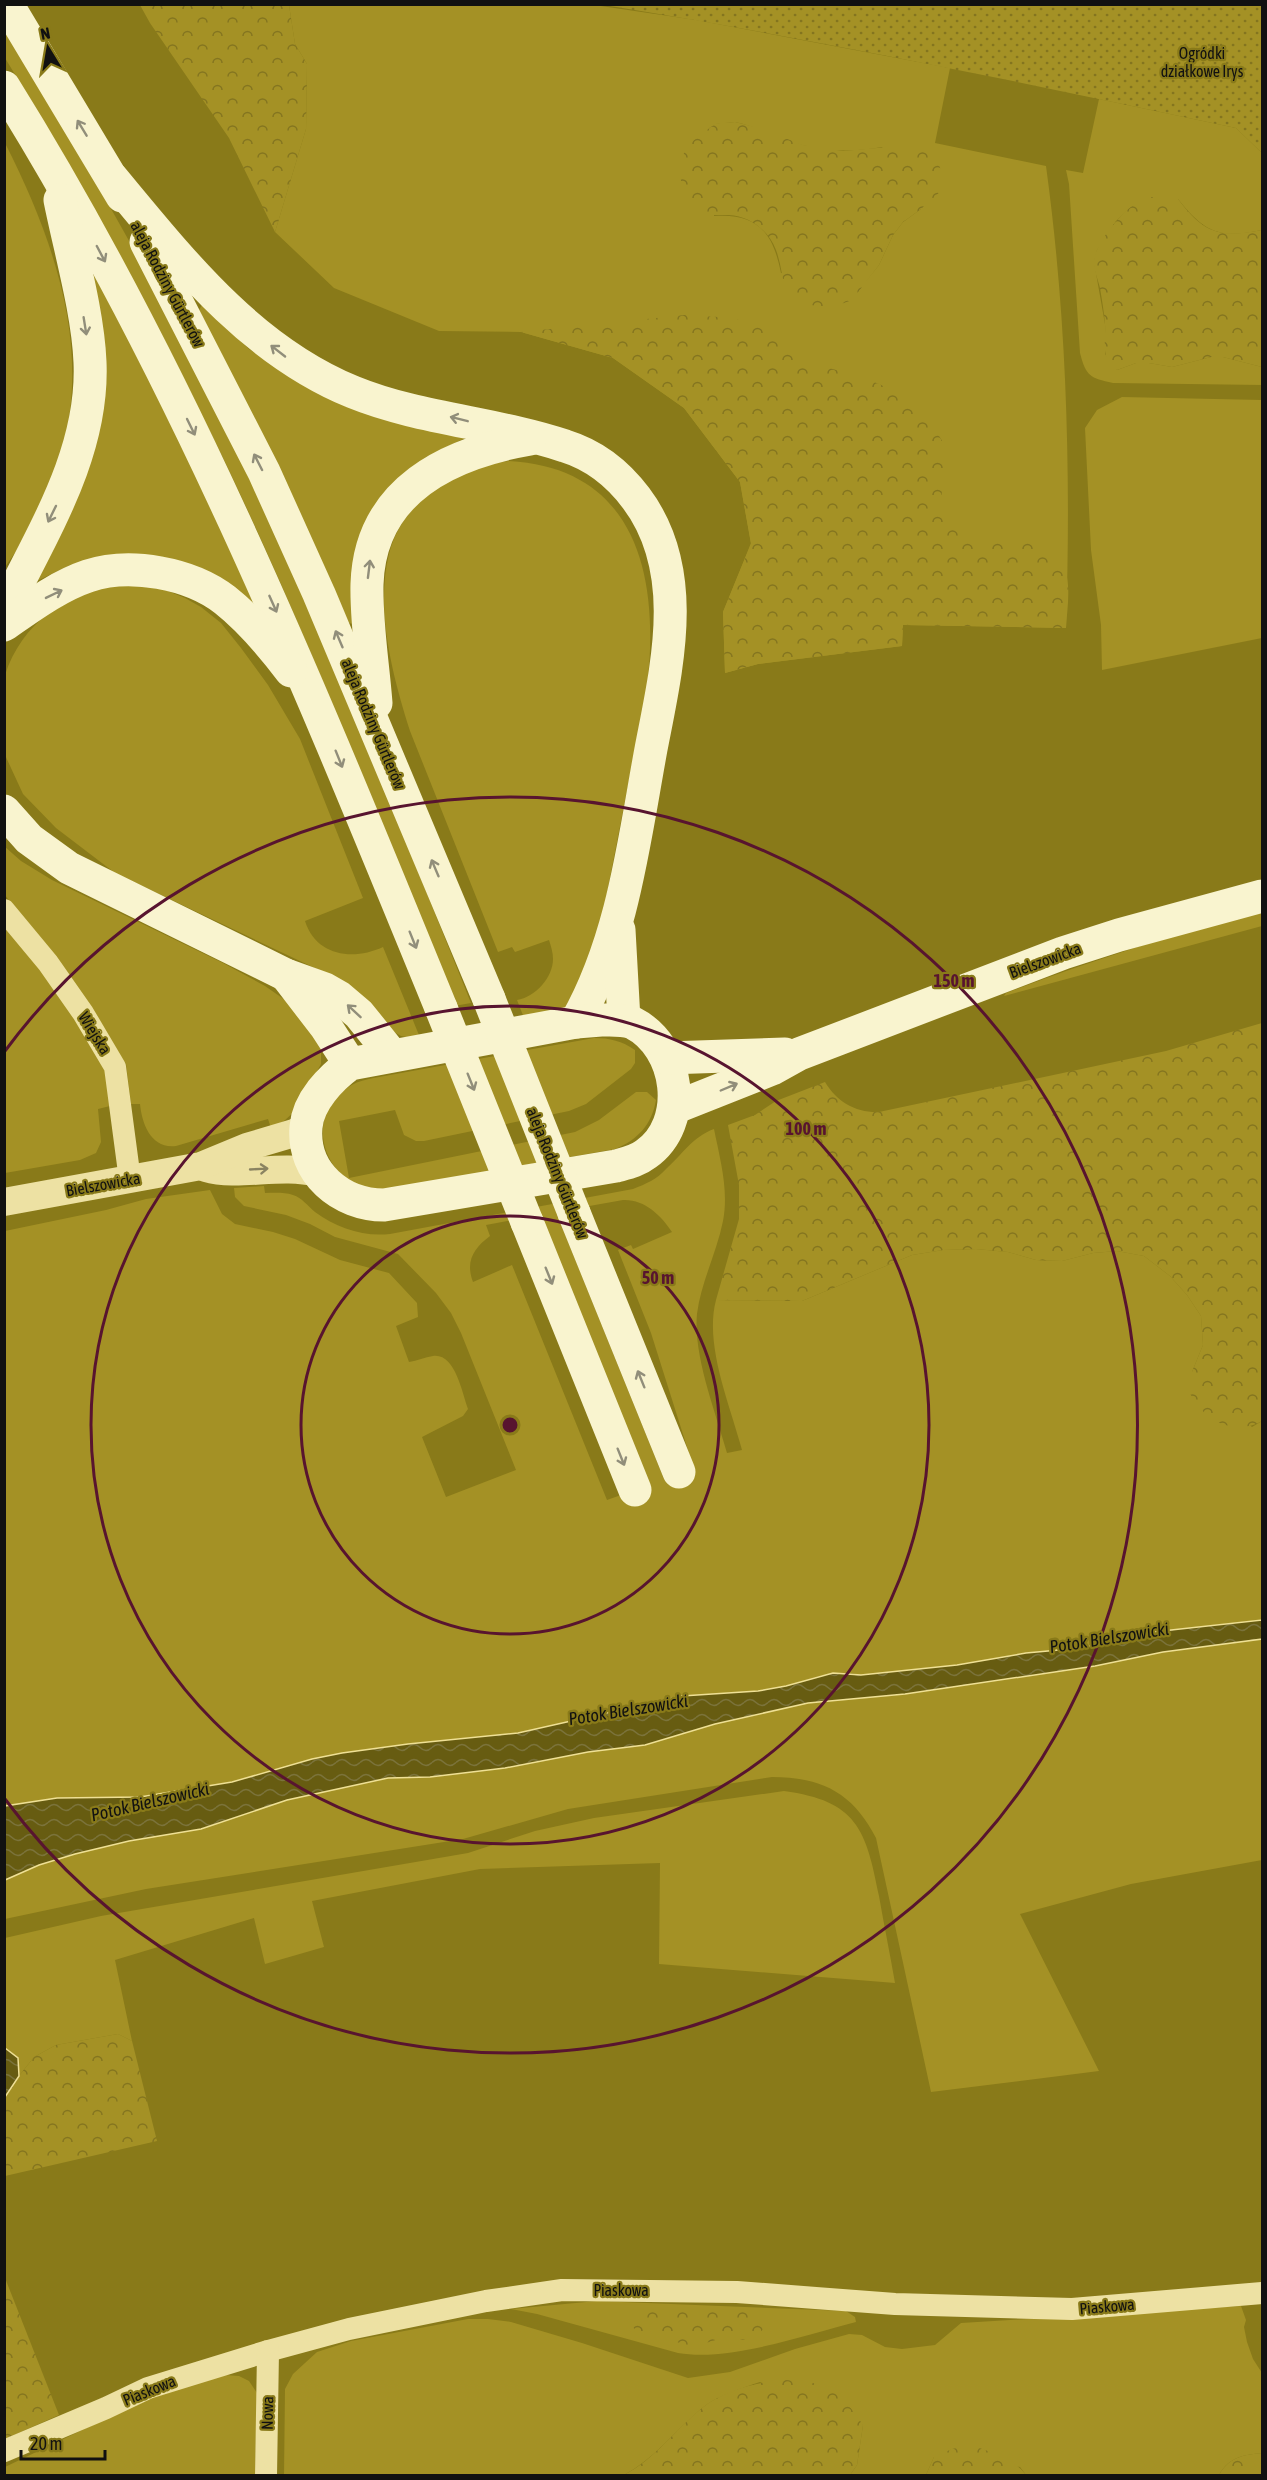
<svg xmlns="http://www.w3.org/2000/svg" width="1267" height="2480" viewBox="0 0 1267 2480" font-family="'Asap Condensed',sans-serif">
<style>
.grass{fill:#a49125;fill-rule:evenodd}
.forest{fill:url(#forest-crowns)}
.garden{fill:url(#garden-dots)}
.water{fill:url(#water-waves);stroke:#efe095;stroke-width:1.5}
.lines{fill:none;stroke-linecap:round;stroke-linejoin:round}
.minor{stroke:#ede1a3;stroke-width:22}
.tertiary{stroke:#ede1a3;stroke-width:28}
.secondary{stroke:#f9f4cf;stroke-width:33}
.secondary-bridge{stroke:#f9f4cf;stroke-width:33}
.oneway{stroke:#918e7a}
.oneway2{stroke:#8a8361}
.ring{fill:none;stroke:#58142f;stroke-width:3}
.labels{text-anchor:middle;stroke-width:4.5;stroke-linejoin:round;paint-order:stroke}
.park-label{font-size:16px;fill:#111;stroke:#897a19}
.street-label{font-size:16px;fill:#111;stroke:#897a19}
.water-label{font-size:18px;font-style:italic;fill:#111;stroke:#897a19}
.centre{fill:#58142f;stroke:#897a19;stroke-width:3}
.ring-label{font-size:18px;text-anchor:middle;font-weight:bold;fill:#58142f;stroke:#897a19;stroke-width:4.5;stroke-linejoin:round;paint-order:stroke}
</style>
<defs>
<pattern id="forest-crowns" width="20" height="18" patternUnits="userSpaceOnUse" patternTransform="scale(1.5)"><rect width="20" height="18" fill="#a49125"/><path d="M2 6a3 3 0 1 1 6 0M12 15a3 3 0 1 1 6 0" fill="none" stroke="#84751f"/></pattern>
<pattern id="garden-dots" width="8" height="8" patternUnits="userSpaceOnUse" patternTransform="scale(1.5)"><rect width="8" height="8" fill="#a49125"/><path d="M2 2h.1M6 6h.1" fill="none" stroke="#84751f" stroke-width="1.8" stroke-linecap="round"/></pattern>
<pattern id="water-waves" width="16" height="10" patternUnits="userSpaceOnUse" patternTransform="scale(1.5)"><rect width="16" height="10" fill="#675c11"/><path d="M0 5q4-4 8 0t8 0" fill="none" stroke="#7b733b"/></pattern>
</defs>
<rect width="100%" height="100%" fill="#897a19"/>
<g class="grass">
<path d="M 289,5 L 594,5 L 696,20 L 950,68 L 935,143 L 1046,166 C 1067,319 1071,474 1066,628 L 903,625 L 902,646 L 758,664 L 725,673 L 723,612 L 751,543 L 740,482 L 684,408 L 613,358 L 521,332 L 439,331 L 334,288 L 275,232 L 306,129 L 307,64 L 295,44 ZM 735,122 C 758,127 779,139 802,145 C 828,152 856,152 882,147 L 921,209 L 903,222 L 893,235 L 879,265 L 866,281 L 781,273 C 773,233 758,213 714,216 L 716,124 Z"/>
<path d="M 5,26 L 46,93 L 169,312 L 242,458 L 360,727 L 471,1003 L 454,1006 C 381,824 310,640 225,462 C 164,336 92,214 25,91 L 5,58 Z"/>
<path d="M 1099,99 L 1236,128 L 1262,153 L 1262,230 C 1220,239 1205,233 1178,199 L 1130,208 L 1116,221 L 1097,250 L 1094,262 L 1105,324 L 1105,354 L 1117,370 L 1136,363 L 1149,363 L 1172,367 L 1211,357 L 1223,357 L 1262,367 L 1262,385 L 1113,383 C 1090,378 1086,376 1080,353 L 1069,184 L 1066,170 L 1083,173 Z"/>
<path d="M 5,143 C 79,289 109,426 5,567 Z"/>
<path d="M 95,275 L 136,349 L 259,607 L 103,556 L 70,565 L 37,581 L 67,517 L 89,278 Z"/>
<path d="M 202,305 L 249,349 L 301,384 L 334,400 L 469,436 L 426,457 L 412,467 L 353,624 L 349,623 L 269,448 L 199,310 Z"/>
<path d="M 1122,397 L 1262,400 L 1262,638 L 1102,670 L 1101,625 L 1091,550 L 1085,428 L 1097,410 Z"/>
<path d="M 509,461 C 638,468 660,579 647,687 L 597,945 L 572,1005 L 526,1023 L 517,1000 C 535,997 553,978 553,959 C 553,953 551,946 549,940 L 515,952 L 512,947 L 498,952 L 410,731 C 393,677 375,611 389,554 C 402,500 457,468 509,461 Z"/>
<path d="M 117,584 L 163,589 L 185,598 L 201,607 L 221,623 L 241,648 L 268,685 L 300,739 L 363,898 L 305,921 C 316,956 353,961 383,947 L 421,1040 L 401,1036 L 392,1031 L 321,971 L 115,873 L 56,828 L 23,794 L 5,755 L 5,675 C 22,623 65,594 117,584 Z"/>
<path d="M 4,846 L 21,861 L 52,880 L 223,963 L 265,986 L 298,1009 L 321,1044 L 321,1064 L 296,1110 L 284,1121 L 271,1128 L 268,1119 L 176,1146 C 151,1149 142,1124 140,1104 L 131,1104 L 126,1064 L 5,895 Z"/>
<path d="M 1262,910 L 1262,926 L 1004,996 L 1006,993 C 1090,961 1175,934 1262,910 Z"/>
<path d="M 4,923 L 39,964 L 105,1066 L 110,1106 L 98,1109 L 101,1142 L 96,1153 L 80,1160 L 5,1173 Z"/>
<path d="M 594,1038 C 610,1038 622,1041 635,1050 L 635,1063 L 631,1069 L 586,1104 L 569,1111 L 424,1141 L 416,1141 L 404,1135 L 395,1110 L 339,1121 L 349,1178 L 575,1132 L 599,1120 L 636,1092 L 647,1092 L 656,1100 C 652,1124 638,1140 615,1149 C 563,1158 511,1168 459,1177 C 431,1182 401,1191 373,1190 C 360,1190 347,1180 338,1171 C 316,1145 317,1109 347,1088 C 359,1079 376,1078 390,1075 Z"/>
<path d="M 714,1129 C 720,1159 729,1190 723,1221 C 717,1252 701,1282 697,1314 C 693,1356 716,1413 727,1453 L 742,1450 C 730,1405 704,1345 716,1300 L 802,1301 L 912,1255 L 943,1250 L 976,1249 L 1008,1252 L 1036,1260 L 1062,1261 L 1093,1253 L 1117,1251 L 1144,1256 L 1170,1276 L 1187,1295 L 1201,1316 L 1203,1345 L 1192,1372 L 1252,1427 L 1262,1421 L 1262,1620 L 1153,1632 L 1081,1648 L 1026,1653 L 957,1665 L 861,1675 L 852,1673 L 819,1676 L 786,1686 L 741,1693 L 682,1696 L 518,1733 L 408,1744 L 342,1753 L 312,1759 L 232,1782 L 140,1797 L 58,1798 L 5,1806 L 5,1231 L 106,1210 L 146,1199 L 210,1190 L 222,1214 L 235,1224 L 273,1232 L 295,1239 L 340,1260 L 389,1273 L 417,1303 L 418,1317 L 396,1326 L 409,1362 C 417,1361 425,1357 433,1356 C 455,1353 462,1392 468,1409 L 463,1416 L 422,1437 L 446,1497 L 516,1470 L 461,1333 L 451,1313 L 436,1293 L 398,1254 L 335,1237 L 310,1224 L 286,1215 L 244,1206 L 235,1197 L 234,1188 L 264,1186 L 265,1193 C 274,1193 284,1192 293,1195 C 302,1198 308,1206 315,1212 C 337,1228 363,1237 390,1234 L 633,1189 C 646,1184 657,1179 666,1169 C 682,1155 692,1137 714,1129 ZM 623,1200 C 644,1199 661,1215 672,1232 L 633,1249 L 631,1245 L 618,1250 L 651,1333 L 693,1466 L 664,1479 L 556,1212 ZM 539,1215 L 635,1490 L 607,1500 L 512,1265 L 473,1282 C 465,1261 474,1248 490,1236 L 486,1225 Z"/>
<path d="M 1262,1639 L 1262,1860 L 1131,1884 L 1020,1914 L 1099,2071 L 931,2092 L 876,1838 C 853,1793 822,1777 772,1777 L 568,1809 L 463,1839 L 146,1889 L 5,1919 L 4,1880 L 39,1865 L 75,1854 L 129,1841 L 201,1828 L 287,1800 L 388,1778 L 430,1777 L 505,1768 L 588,1752 L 645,1745 L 715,1724 L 808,1703 L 905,1694 L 1095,1666 L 1163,1652 Z"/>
<path d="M 784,1791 C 857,1801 866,1829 879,1896 C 884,1925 890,1954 895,1983 L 659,1964 L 660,1863 L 480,1869 L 312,1901 L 324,1947 L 265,1964 L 254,1918 L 115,1960 L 132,2041 L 118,2034 L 56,2045 L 34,2057 L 19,2076 L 18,2058 L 5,2048 L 5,1938 L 101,1916 L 468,1853 L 535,1831 L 594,1818 Z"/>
<path d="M 597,2301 L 846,2311 L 855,2317 L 856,2322 C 805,2335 729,2362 678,2353 L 537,2314 L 511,2309 Z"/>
<path d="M 1241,2306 L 1246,2320 L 1244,2327 L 1247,2342 L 1253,2359 L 1262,2373 L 1262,2453 C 1243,2455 1229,2457 1219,2475 L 1026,2475 L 1020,2467 L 934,2457 L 926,2475 L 850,2475 L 857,2465 L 863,2425 L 760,2382 C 740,2389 718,2395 701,2409 C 675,2431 654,2459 624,2475 L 284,2476 L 285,2389 L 293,2374 L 317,2352 L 351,2341 L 468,2319 L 488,2319 L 511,2322 L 582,2343 L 688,2378 L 730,2372 L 795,2349 L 849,2334 L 862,2335 L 885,2347 L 902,2349 L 935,2345 L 961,2323 Z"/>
<path d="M 225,2375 L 239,2376 L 249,2381 L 257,2393 L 255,2475 L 5,2476 L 5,2467 L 151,2397 Z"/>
</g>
<g class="forest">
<path d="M 140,5 L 289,5 L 295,44 L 307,64 L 306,129 L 275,232 L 229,138 L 150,23 Z"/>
<path d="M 735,122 L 759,128 L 803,145 L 843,151 L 911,145 L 928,154 L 940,167 L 942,190 L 921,209 L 903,222 L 893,235 L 879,265 L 852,300 L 833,307 L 810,305 L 786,292 C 782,278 781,263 776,250 C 769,231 750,216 729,215 C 718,215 708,215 696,214 C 678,187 670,157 700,135 C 705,132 711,126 716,124 C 721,122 729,123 735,122 Z"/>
<path d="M 1160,196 L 1178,199 C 1204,234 1220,238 1262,230 L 1262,367 L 1223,357 L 1211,357 L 1172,367 L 1149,363 L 1136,363 L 1117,370 C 1100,359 1106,343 1105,324 C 1104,312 1102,300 1100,288 C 1098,279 1093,269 1094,260 C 1096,242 1125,207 1142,200 C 1147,197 1154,197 1160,196 Z"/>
<path d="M 685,315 C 712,317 740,316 765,329 C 778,336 785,352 800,358 C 847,377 883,374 921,414 C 928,422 939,433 943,443 C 954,468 931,505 946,522 C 954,531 965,539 976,541 C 1004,546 1047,531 1063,565 C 1072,583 1067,609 1066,628 L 903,625 L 902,646 L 758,664 L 725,673 L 723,612 L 751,544 L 740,482 L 684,408 L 613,358 L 521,332 Z"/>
<path d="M 1262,1023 L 1262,1421 C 1246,1431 1224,1428 1209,1417 C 1201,1411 1196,1401 1190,1394 L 1192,1372 L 1203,1345 L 1201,1316 L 1187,1295 L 1170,1276 L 1144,1256 L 1117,1251 L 1093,1253 L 1062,1261 L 1036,1260 L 1008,1252 L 976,1249 L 943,1250 L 912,1255 L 802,1301 L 716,1300 L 739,1219 L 739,1185 L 728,1125 L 755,1115 L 776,1101 L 825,1082 C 837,1102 856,1113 879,1112 L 1166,1051 Z"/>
<path d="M 118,2034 L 132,2041 L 157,2141 L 5,2176 L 4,2097 L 19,2076 L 34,2057 L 56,2045 Z"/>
<path d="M 5,2278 L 59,2415 L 5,2439 L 4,2439 Z"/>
<path d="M 644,2310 L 751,2312 C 760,2314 764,2315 766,2325 L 757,2337 L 745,2340 L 722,2338 L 693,2347 L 634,2329 L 632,2317 L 636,2312 Z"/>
<path d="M 785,2380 C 828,2382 839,2389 863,2425 L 857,2465 L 850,2475 L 624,2475 C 655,2459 675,2430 702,2408 C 725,2390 756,2382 785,2380 Z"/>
<path d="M 970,2445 C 991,2452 1013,2458 1026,2475 L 926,2475 L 934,2457 L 952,2449 Z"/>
<path d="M 1262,2453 L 1262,2475 L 1219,2475 C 1229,2457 1243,2455 1262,2453 Z"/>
</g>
<path class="garden" d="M 604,5 L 1262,5 L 1262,153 L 1236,128 C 1026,83 815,39 604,5 Z"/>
<g class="water">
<path d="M 1262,1620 L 1262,1639 L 1163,1652 L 1095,1666 L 905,1694 L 808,1703 L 715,1724 L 645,1745 L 588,1752 L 505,1768 L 430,1777 L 388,1778 L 287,1800 L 201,1829 L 129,1841 L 75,1854 L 39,1865 L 5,1880 L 5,1806 L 57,1798 L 140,1797 L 232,1782 L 312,1759 L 342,1753 L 408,1744 L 518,1733 L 682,1696 L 758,1691 L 786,1686 L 833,1673 L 861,1675 L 957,1665 L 1026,1653 L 1081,1648 L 1153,1632 Z"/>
<path d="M 5,2048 L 18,2058 L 19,2076 L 5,2097 Z"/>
</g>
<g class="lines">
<g class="minor">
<path d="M 4,910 L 48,963 L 83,1013 L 115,1067 L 130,1180"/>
<path d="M 4,2451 L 106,2408 L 148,2388 L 268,2351 L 349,2329 L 486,2301 L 562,2290 L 737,2292 L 895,2304 L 1072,2309 L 1262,2293"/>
<path d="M 266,2476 L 268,2351"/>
</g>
<g class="tertiary">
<path d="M 206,1168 C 240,1178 279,1163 318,1173"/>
<path d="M 4,1202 L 201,1166 L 247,1147 L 294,1133 L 306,1127"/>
</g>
<g class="secondary">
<path d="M 7,4 L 122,196"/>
<path d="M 4,87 C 185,377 312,693 441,1008"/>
<path d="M 112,178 C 181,261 250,350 353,392 C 419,419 497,423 565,446 C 594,455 618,474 636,498 C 691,571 667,666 651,749 C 634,841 623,939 576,1022"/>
<path d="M 146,242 L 264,472 L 319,594 L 489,999"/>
<path d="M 4,611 C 42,533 94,453 90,362 C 88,312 70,250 60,200"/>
<path d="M 4,625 C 30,607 58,586 88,576 C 130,562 190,573 225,600 C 249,619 272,646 291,671"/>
<path d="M 376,703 C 373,664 366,623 367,584 C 370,490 449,453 530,439"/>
<path d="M 4,811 L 29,839 L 69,868 L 286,975 L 325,989 L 339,997 L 359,1014 L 392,1055"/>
<path d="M 619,930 L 624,1020"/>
<path d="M 286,975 L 326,1027 L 350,1064"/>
<path d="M 601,1020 C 612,1020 623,1019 633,1023 C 680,1047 690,1123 646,1154 C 637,1161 627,1163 616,1166 L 384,1205 C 341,1205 302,1173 306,1127 C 308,1101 331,1078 350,1064 L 576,1022 Z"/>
<path d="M 667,1058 L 785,1054"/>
<path d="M 674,1108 L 772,1069 L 799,1054 L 1063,953 L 1119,935 L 1262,896"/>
<path d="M 574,1213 L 679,1472"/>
<path d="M 527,1222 L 635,1490"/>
</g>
<g class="secondary-bridge">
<path d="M 489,999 L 574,1213"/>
<path d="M 441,1008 L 527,1222"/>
</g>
</g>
<defs><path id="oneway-shaft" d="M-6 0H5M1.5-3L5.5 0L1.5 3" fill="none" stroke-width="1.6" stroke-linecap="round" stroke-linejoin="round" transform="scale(1.5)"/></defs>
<g class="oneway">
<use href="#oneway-shaft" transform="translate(82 128) rotate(-121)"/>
<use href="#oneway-shaft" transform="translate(101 254) rotate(62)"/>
<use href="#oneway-shaft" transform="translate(85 326) rotate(81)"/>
<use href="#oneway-shaft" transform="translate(278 351) rotate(-142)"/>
<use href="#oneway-shaft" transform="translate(459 419) rotate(-166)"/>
<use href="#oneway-shaft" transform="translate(191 427) rotate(64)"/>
<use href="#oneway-shaft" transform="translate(258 462) rotate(-117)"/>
<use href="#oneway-shaft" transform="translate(52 514) rotate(116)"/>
<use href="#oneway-shaft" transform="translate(369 569) rotate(-83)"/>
<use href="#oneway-shaft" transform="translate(54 594) rotate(-26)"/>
<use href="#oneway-shaft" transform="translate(273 604) rotate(66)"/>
<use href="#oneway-shaft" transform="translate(339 639) rotate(-113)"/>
<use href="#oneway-shaft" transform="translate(339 759) rotate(68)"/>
<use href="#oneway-shaft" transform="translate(435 868) rotate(-113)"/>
<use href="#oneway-shaft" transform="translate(413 940) rotate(68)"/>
<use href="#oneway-shaft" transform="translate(354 1011) rotate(-137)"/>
<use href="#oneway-shaft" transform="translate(471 1082) rotate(68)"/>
<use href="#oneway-shaft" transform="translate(729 1087) rotate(-23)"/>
<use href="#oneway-shaft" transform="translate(549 1276) rotate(68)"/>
<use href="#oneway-shaft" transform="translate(641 1379) rotate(-112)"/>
<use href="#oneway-shaft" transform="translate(621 1457) rotate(68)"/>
</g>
<use class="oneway2" href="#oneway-shaft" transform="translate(259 1169) rotate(-3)"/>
<g class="ring">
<circle cx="510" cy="1425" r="209"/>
<circle cx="510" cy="1425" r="419"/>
<path d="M5 1051A628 628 0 1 1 5 1799"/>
</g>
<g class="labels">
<g class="park-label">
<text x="1202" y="59">Ogródki<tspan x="1202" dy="18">działkowe Irys</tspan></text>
</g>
<g class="street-label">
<text transform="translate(168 284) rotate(62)" y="6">aleja Rodziny Gürtlerów</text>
<text transform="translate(374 724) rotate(67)" y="6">aleja Rodziny Gürtlerów</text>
<text transform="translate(1045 960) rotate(-20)" y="6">Bielszowicka</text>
<text transform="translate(95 1033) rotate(58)" y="6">Wiejska</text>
<text transform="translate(558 1173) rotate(68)" y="6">aleja Rodziny Gürtlerów</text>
<text transform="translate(103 1184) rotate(-10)" y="6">Bielszowicka</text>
<text x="621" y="2296">Piaskowa</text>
<text transform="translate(1107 2306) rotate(-5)" y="6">Piaskowa</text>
<text transform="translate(149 2390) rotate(-22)" y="6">Piaskowa</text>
<text transform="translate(267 2413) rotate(-89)" y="6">Nowa</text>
</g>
<g class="water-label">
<text transform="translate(1109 1638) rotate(-9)" y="6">Potok Bielszowicki</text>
<text transform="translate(628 1710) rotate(-9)" y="6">Potok Bielszowicki</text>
<text transform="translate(150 1802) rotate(-13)" y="6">Potok Bielszowicki</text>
</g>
</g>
<circle cx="510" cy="1425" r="9" class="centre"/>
<g class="ring-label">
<text x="954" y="987">150 m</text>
<text x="806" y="1135">100 m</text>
<text x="658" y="1284">50 m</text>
</g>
<rect width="1267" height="2480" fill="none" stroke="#111111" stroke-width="12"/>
<g transform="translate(48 48) rotate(349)" stroke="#897a19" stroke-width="4.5" paint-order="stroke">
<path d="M0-4.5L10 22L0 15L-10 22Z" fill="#111111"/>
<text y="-9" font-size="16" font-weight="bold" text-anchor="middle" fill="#111111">N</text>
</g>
<path d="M21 2450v9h84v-9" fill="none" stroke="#111111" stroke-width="3"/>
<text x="30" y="2450" font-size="18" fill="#111111" stroke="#897a19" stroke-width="4.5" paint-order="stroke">20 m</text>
</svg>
